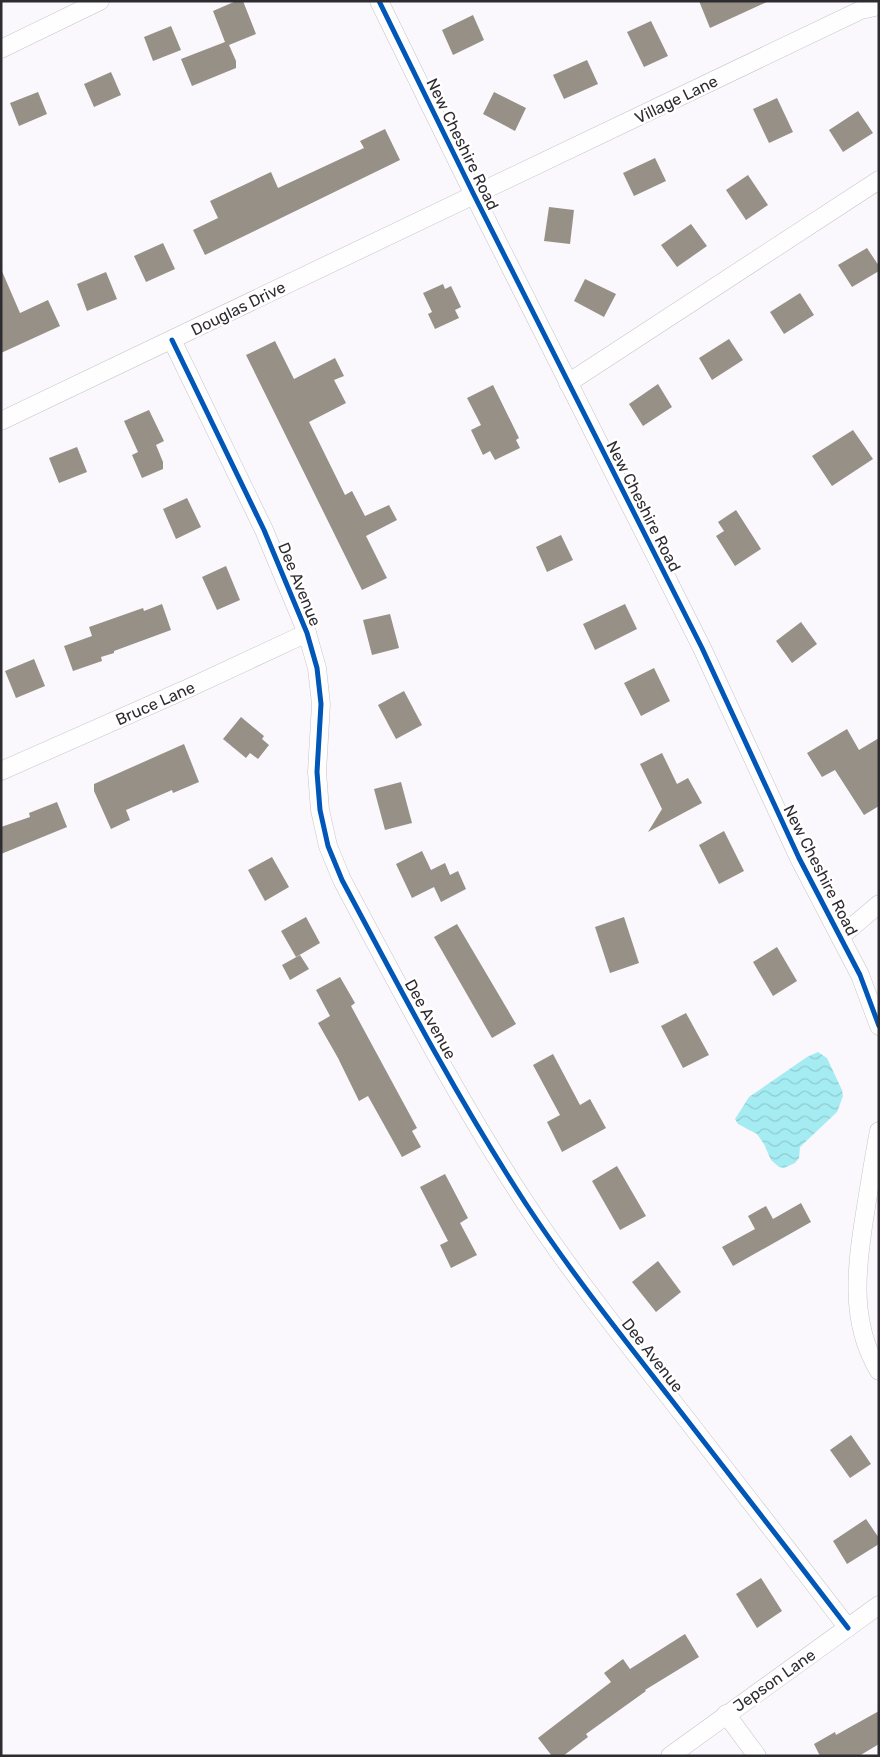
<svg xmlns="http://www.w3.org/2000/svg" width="880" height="1757" viewBox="0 0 880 1757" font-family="Rubik,sans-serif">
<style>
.water{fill:url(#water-waves)}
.building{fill:#969087}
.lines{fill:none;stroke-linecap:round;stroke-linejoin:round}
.minor-casing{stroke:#c6c4c8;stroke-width:19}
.minor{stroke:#fefeff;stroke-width:18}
.cycleway-casing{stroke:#fff;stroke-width:8}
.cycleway{stroke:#0057b8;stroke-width:5}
.labels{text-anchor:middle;stroke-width:5;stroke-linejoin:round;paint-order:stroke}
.street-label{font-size:16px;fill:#2f2c31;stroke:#fff}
</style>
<defs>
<pattern id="water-waves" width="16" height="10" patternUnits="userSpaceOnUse" patternTransform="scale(1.25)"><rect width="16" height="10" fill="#a5ecf2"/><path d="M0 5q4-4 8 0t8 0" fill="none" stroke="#8ecbd0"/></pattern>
</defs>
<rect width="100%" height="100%" fill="#faf8fc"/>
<path class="water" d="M 818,1052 L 827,1058 L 842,1090 L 843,1096 L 837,1112 L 800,1147 L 799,1158 L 795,1163 L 784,1168 L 779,1167 L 771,1160 L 764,1144 L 757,1134 L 738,1124 L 735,1119 L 749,1097 L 807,1057 Z"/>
<g class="building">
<path d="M 236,1 L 243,1 L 256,34 L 229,45 L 236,61 L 236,68 L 192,86 L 181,59 L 225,42 L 213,11 Z"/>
<path d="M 699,1 L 769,1 L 710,28 Z"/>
<path d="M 473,15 L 484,40 L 453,55 L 442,30 Z"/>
<path d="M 651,21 L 668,56 L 644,67 L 627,32 Z"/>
<path d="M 171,26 L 181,50 L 153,61 L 144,37 Z"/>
<path d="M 587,60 L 598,84 L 564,99 L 553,75 Z"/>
<path d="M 111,72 L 121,95 L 94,107 L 84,84 Z"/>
<path d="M 38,92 L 47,114 L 19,126 L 10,103 Z"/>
<path d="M 494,92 L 526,108 L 515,131 L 483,114 Z"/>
<path d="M 777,98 L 793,132 L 769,143 L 753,109 Z"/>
<path d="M 858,111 L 873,133 L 843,152 L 829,130 Z"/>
<path d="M 385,129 L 400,160 L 205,255 L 193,230 L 218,218 L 210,201 L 271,172 L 278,188 L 364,148 L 360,141 Z"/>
<path d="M 655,158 L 666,181 L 634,196 L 623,173 Z"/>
<path d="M 748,175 L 768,205 L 746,220 L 726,190 Z"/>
<path d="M 549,207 L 574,210 L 570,244 L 544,241 Z"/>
<path d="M 691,224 L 707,246 L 677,267 L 661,245 Z"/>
<path d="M 163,243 L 175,269 L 146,282 L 134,256 Z"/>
<path d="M 867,248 L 879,266 L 879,271 L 852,287 L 838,265 Z"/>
<path d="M 1,269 L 20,313 L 48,300 L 60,326 L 1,353 Z"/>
<path d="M 106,272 L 117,299 L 87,311 L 77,284 Z"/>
<path d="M 585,279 L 616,294 L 604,317 L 574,301 Z"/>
<path d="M 443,284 L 445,289 L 451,286 L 461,307 L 455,310 L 459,318 L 435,329 L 428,314 L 432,312 L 423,293 Z"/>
<path d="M 800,293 L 814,315 L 784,334 L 770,312 Z"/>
<path d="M 729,339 L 743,360 L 712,380 L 699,358 Z"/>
<path d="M 275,341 L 294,379 L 335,358 L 344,376 L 334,380 L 346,403 L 309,422 L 345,495 L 352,491 L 365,516 L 389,505 L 397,520 L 366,536 L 387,578 L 362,590 L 246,355 Z"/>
<path d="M 658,384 L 672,407 L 643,426 L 629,404 Z"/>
<path d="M 493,385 L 519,438 L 516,440 L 520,448 L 495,460 L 490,451 L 483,455 L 471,430 L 481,425 L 467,398 Z"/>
<path d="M 149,410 L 164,441 L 156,445 L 163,462 L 163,469 L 142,478 L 132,455 L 138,452 L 124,421 Z"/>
<path d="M 853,430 L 873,459 L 832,486 L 812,456 Z"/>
<path d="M 77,447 L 87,472 L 59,483 L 49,458 Z"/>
<path d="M 187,498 L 201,527 L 176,539 L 163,509 Z"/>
<path d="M 736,510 L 761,549 L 735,566 L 716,536 L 724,531 L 718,522 Z"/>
<path d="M 561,535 L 573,560 L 547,572 L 536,547 Z"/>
<path d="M 226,566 L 240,600 L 217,610 L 202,577 Z"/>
<path d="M 162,604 L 171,630 L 114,651 L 114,653 L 101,657 L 102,661 L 73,671 L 64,646 L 92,636 L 89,627 L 143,608 L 144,611 Z"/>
<path d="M 625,604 L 637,629 L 595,650 L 583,624 Z"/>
<path d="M 390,614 L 399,648 L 372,655 L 363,620 Z"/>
<path d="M 801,622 L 817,644 L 792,663 L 776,641 Z"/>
<path d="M 34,659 L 45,686 L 16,698 L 5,671 Z"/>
<path d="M 654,668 L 670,701 L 641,716 L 624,683 Z"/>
<path d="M 404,691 L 422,725 L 396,739 L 378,705 Z"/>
<path d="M 241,717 L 264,736 L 262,739 L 269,745 L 258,759 L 250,753 L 246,758 L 223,739 Z"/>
<path d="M 847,729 L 859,750 L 879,738 L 879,806 L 864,815 L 835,770 L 822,777 L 807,753 Z"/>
<path d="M 184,744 L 199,782 L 173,793 L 172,790 L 126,810 L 130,820 L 111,829 L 94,791 L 94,784 Z"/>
<path d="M 662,753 L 677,784 L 688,778 L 702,803 L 648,832 L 662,809 L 640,764 Z"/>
<path d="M 401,782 L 412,823 L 385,830 L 374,789 Z"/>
<path d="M 57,802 L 67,827 L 1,854 L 1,827 L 30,817 L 29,813 Z"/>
<path d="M 724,831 L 744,871 L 719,884 L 699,845 Z"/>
<path d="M 422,851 L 431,870 L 445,863 L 450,875 L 458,871 L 466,889 L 441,902 L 434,887 L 412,898 L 396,864 Z"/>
<path d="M 272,857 L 289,887 L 265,901 L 248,870 Z"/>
<path d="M 306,917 L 320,943 L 296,957 L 281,931 Z"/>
<path d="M 624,917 L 639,963 L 610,973 L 595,927 Z"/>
<path d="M 457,924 L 516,1024 L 492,1038 L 434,937 Z"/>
<path d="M 777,947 L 797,981 L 773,996 L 753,962 Z"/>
<path d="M 300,955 L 309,969 L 290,980 L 282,965 Z"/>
<path d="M 340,977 L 355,1003 L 351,1006 L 417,1128 L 412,1131 L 421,1147 L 402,1157 L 368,1096 L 359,1101 L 338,1058 L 318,1023 L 330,1016 L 316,990 Z"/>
<path d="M 686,1013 L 709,1055 L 683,1068 L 661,1026 Z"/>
<path d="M 553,1054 L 580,1105 L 590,1099 L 606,1128 L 562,1152 L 547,1122 L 560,1115 L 533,1065 Z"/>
<path d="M 617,1166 L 646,1216 L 620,1230 L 592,1181 Z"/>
<path d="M 445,1174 L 468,1218 L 460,1223 L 477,1255 L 451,1268 L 440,1245 L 448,1241 L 420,1187 Z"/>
<path d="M 801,1203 L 811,1222 L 733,1266 L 722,1247 L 755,1229 L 748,1216 L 766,1206 L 773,1219 Z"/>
<path d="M 658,1261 L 681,1292 L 656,1312 L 632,1282 Z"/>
<path d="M 851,1435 L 871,1464 L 850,1478 L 830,1450 Z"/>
<path d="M 866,1519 L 879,1538 L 879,1544 L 847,1564 L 833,1541 Z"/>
<path d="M 761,1578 L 782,1611 L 757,1628 L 736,1594 Z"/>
<path d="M 685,1634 L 699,1657 L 645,1690 L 646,1691 L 586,1734 L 588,1737 L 563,1756 L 552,1756 L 538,1738 L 611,1682 L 604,1673 L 623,1659 L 630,1669 Z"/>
<path d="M 879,1711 L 879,1744 L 859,1756 L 820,1756 L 814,1744 L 835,1732 L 836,1735 Z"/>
</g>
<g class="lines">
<g class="minor-casing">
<g id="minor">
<path d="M 379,1 L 474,195 L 702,648 L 799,858 L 860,975 L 879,1026"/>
<path d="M 1,49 L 100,1"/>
<path d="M 172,340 L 264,530 L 307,633 L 317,668 L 321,704 L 317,772 L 320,810 L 328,846 L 342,880 C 400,989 458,1100 526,1204 C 570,1271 620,1334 670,1398 C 729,1474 789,1551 848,1628"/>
<path d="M 568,383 L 879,180"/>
<path d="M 1,421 L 861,10 L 879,6"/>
<path d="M 1,771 L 191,687 L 307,633"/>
<path d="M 840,937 L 879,904"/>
<path d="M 879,1131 C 874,1156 870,1182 866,1207 C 857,1262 848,1321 879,1371"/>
<path d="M 726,1714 L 757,1756"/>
<path d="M 670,1756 L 879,1605"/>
</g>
</g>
<use href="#minor" class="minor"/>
<g class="cycleway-casing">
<g id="cycleway">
<path d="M 379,1 L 474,195 L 702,648 L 799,858 L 860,975 L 879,1026"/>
<path d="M 172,340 L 264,530 L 307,633 L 317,668 L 321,704 L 317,772 L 320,810 L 328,846 L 342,880 C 400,989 458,1100 526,1204 C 570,1271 620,1334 670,1398 C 729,1474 789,1551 848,1628"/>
</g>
</g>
<use href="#cycleway" class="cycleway"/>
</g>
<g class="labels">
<g class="street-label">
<text transform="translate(676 99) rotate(-26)" y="6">Village Lane</text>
<text transform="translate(463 144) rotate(64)" y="6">New Cheshire Road</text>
<text transform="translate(238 308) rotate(-26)" y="6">Douglas Drive</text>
<text transform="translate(644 506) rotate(63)" y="6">New Cheshire Road</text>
<text transform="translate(300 584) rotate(68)" y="6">Dee Avenue</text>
<text transform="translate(155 703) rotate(-24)" y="6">Bruce Lane</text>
<text transform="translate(821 870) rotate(63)" y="6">New Cheshire Road</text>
<text transform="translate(431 1019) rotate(61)" y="6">Dee Avenue</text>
<text transform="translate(653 1355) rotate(52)" y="6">Dee Avenue</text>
<text transform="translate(774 1680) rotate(-35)" y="6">Jepson Lane</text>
</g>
</g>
<rect width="880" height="1757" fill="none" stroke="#2f2c31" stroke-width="5"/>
</svg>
